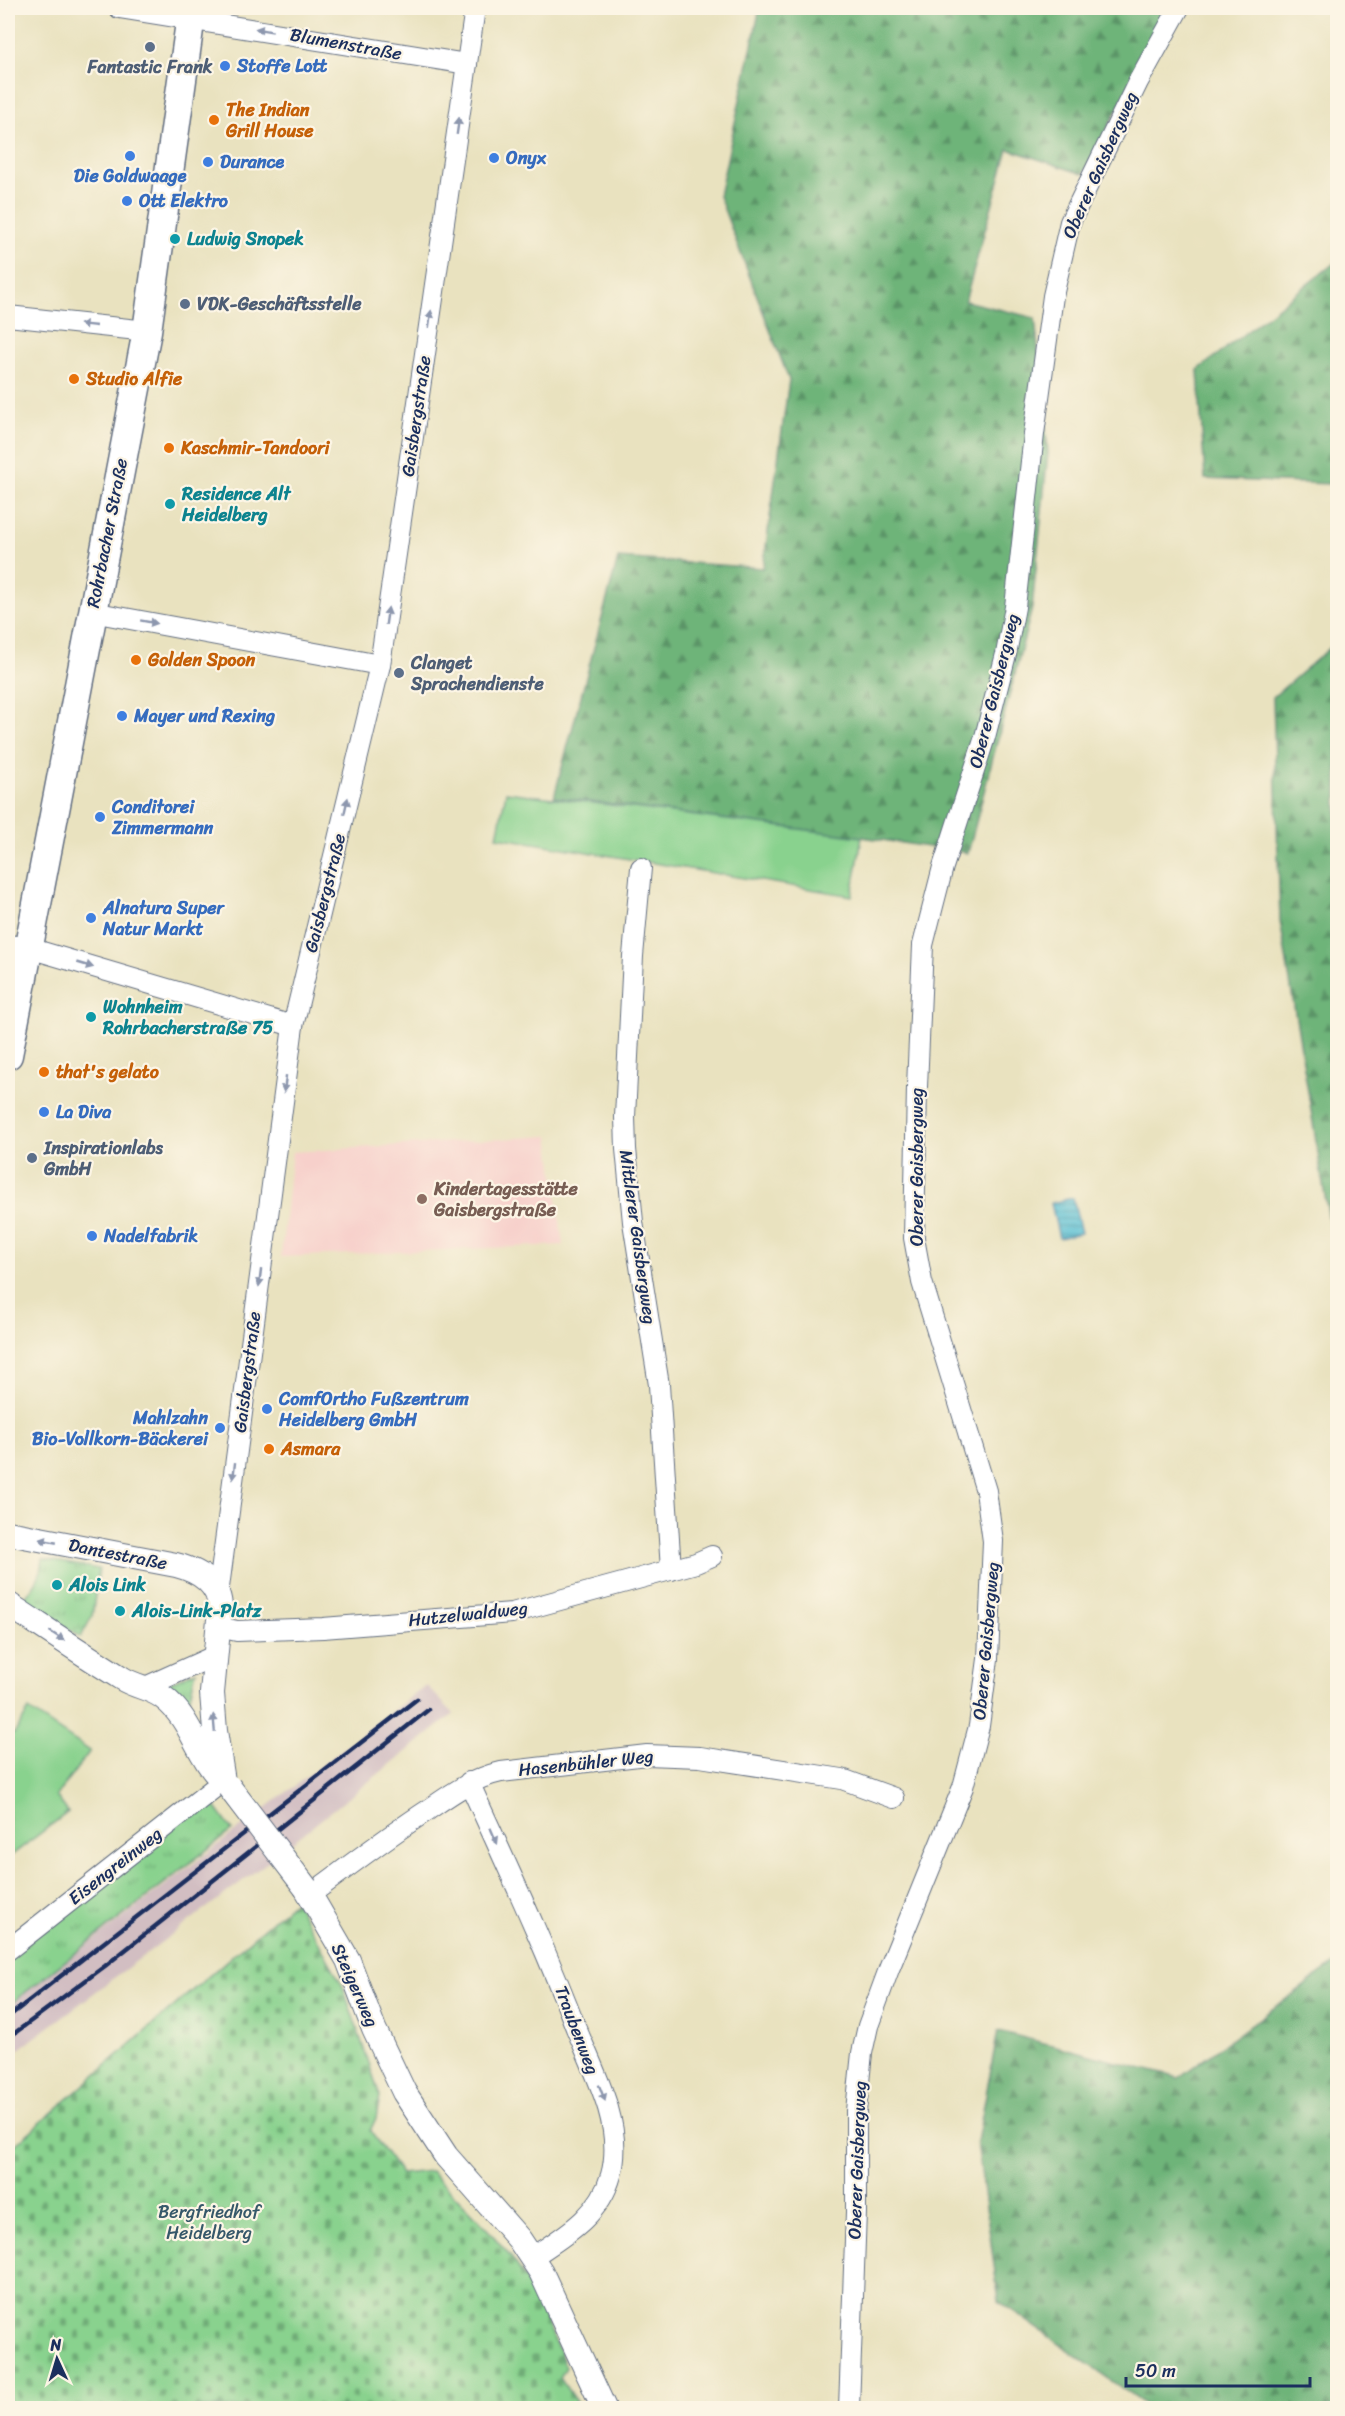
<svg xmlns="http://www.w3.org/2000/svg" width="1345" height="2416" viewBox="0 0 1345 2416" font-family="Sriracha,sans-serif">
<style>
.built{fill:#f7d0cb}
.industrial{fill:#d2bec2}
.grass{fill:url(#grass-tufts);stroke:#528076;stroke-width:1.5}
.forest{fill:url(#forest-firs);stroke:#44726c;stroke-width:1.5}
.cemetery{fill:url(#cemetery-stones);stroke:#528076;stroke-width:1.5}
.garden{fill:#89d28e;stroke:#528076;stroke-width:1.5}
.water{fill:url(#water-rules);stroke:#397799;stroke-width:1.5}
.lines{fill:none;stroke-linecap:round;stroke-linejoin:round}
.minor-casing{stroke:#636e80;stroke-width:22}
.tertiary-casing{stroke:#636e80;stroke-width:26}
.secondary-casing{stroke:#636e80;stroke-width:31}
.minor{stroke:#fff;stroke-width:20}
.tertiary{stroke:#fff;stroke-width:24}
.secondary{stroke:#fff;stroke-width:28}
.rail{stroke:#1b2f5e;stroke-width:4.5}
.tertiary-bridge-casing{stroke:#636e80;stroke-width:26;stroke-linecap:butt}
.tertiary-bridge{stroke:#fff;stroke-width:24}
.oneway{fill:#8d97ae}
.service-dot{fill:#5c6f8a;stroke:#fcf5e5;stroke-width:2}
.shop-dot{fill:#3f7fe0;stroke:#fcf5e5;stroke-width:2}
.food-dot{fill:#e8710a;stroke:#fcf5e5;stroke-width:2}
.culture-dot{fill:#0f9aa8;stroke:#fcf5e5;stroke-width:2}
.education-dot{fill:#8d6e63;stroke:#fcf5e5;stroke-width:2}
.labels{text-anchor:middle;stroke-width:4.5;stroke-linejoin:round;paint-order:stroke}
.street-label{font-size:18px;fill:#1b2f5e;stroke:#fcf5e5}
.shop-label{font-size:18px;font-weight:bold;fill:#366cbe;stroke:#fcf5e5;text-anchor:start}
.service-label{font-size:18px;font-weight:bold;fill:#4e5e75;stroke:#fcf5e5;text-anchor:start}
.food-label{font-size:18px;font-weight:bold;fill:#c56008;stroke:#fcf5e5;text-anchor:start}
.culture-label{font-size:18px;font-weight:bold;fill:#0d838f;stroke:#fcf5e5;text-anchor:start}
.education-label{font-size:18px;font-weight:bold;fill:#785e54;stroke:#fcf5e5;text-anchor:start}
.park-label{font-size:18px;fill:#36586a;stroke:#fcf5e5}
</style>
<defs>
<pattern id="grass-tufts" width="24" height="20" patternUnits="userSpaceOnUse" patternTransform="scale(1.5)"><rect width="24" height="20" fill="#89d28e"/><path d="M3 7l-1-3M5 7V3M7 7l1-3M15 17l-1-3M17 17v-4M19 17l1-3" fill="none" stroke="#6fab77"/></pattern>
<pattern id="forest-firs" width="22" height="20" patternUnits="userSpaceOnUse" patternTransform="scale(1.5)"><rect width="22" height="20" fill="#6eb479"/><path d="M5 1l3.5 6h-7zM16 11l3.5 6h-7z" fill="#5a9366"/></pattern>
<pattern id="cemetery-stones" width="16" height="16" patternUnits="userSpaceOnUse" patternTransform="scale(1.5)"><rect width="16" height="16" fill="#89d28e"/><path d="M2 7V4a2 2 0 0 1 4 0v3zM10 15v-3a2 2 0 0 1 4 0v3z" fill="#6fab77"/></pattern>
<pattern id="water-rules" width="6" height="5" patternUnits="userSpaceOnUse" patternTransform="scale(1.5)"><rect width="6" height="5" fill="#57bfd4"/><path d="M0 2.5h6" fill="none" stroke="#479caf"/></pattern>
</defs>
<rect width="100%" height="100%" fill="#fcf5e5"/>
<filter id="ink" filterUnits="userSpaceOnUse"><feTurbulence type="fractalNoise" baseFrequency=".0167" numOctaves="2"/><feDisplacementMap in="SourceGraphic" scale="12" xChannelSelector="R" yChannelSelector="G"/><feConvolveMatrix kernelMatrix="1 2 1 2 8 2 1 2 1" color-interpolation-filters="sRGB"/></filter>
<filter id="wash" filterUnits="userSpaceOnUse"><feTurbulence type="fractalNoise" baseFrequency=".008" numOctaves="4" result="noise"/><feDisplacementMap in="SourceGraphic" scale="24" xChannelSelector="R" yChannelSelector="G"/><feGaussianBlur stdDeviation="1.35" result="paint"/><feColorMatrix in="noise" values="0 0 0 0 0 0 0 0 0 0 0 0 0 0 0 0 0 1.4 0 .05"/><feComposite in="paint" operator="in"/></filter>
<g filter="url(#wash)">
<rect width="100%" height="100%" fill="#e9e2bf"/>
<path class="built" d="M 549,1136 L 563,1245 L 281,1257 L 292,1152 Z"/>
<path class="industrial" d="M 426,1685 L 454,1714 L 265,1864 L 8,2058 L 8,2006 Z"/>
<g class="grass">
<path d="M 43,1559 L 99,1569 L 92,1616 L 81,1637 L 23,1600 C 34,1587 41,1577 43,1559 Z"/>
<path d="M 196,1671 L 189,1700 L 164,1685 Z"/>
<path d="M 207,1795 L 232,1830 L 8,2006 L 8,1949 Z"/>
</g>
<g class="forest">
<path d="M 760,8 L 1171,8 L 1083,174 L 1008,149 L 965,301 L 1035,318 L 1048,453 L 1032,608 L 968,853 L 862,837 L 554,797 L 618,558 L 763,568 L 789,380 L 719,196 Z"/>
<path d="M 1337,261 L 1337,511 L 1332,484 L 1205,479 L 1198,370 Z"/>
<path d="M 1337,642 L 1337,1270 L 1280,920 L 1273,697 Z"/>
<path d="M 1337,1962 L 1337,2408 L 1150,2408 L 999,2301 L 977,2142 L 998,2031 L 1178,2078 Z"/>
</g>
<path class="cemetery" d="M 295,1901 L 342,1984 L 380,2096 L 376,2118 L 370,2131 L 401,2174 L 431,2171 C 460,2202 494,2232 518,2267 C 538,2297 551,2333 566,2367 L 560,2378 L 580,2408 L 8,2408 L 8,2151 Z"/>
<g class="garden">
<path d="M 506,792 L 862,837 L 852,896 L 497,837 Z"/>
<path d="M 29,1710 L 90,1751 L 56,1796 L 68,1812 L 8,1858 L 8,1730 L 14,1734 Z"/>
</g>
<path class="water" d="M 1073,1198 L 1081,1233 L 1059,1238 L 1051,1203 Z"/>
</g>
<g filter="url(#ink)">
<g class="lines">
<g class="minor-casing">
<g id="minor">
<path d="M 119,8 L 467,64"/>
<path d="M 8,316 L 147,331"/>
<path d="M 92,612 L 380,665"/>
<path d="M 641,868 L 633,956 L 625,1117 L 626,1149 L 633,1222 L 659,1385 L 671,1570"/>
<path d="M 8,945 L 29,948 L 293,1026"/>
<path d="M 218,1595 L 293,1026 L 380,665 L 475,8"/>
<path d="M 218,1627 L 237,1631 L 323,1628 L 512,1613 L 696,1563 L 712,1556"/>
<path d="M 143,1688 L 214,1656"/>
<path d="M 469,1782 C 506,1864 544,1944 576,2028 C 587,2054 600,2081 608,2108 C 614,2129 617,2154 611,2175 C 600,2216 564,2236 531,2258"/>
<path d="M 311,1894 C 349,1866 388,1836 428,1810 C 451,1794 473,1778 501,1772 L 647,1755 L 700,1757 L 842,1779 L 894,1798"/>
<path d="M 8,1950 L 223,1781"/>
<path d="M 849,2408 L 856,2212 L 856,2111 L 862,2053 L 868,2026 L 889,1969 L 963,1787 L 979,1726 L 988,1659 L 993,1541 L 986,1491 L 922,1282 L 914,1238 L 917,1087 L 923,945 L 943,867 L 985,737 L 1006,654 L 1015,607 L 1034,434 L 1053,296 L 1070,222 L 1138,82 L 1179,8"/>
</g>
</g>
<g class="tertiary-casing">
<g id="tertiary">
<path d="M 8,1533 L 176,1565 C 199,1571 220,1583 220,1609 L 212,1693 L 215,1731 L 223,1781"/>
<path d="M 8,1604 C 46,1629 84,1655 123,1679 C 136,1687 152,1688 164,1698 C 191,1719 196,1752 218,1776"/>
<path d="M 306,1888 L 348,1960 L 374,2029 L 404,2092 L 446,2156 L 519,2239 L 541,2272 L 604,2408"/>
</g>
</g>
<g class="secondary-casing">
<path id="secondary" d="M 8,1055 L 147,331 L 192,8"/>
</g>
<use href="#minor" class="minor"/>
<use href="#tertiary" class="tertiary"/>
<use href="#secondary" class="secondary"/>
<g class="rail">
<path d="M 8,2017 L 417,1699"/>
<path d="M 8,2038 L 105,1966 L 428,1710"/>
</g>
<g class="tertiary-bridge-casing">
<path id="tertiary-bridge" d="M 229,1787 L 306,1888"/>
</g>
<use href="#tertiary-bridge" class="tertiary-bridge"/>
</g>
<defs><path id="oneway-solid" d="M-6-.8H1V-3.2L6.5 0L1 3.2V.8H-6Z" transform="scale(1.5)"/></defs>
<g class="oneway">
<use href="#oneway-solid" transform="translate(264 30) rotate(-170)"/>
<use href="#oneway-solid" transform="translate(458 126) rotate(-82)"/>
<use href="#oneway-solid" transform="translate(430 319) rotate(-82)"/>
<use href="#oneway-solid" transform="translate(88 325) rotate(-174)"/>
<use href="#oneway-solid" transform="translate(387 616) rotate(-82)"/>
<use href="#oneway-solid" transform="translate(149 622) rotate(10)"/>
<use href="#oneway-solid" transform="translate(346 806) rotate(-77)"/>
<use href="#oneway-solid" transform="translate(85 965) rotate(17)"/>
<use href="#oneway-solid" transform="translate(285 1084) rotate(97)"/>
<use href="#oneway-solid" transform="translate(260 1278) rotate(97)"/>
<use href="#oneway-solid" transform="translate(234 1471) rotate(97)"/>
<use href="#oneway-solid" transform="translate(48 1541) rotate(-169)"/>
<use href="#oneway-solid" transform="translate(57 1636) rotate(33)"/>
<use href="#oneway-solid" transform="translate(214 1723) rotate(-95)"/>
<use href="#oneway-solid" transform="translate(494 1836) rotate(66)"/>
<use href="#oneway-solid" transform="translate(602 2093) rotate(69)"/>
</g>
</g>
<g class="service-dot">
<circle cx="150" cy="47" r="6"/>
<circle cx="185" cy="304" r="6"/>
<circle cx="399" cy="673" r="6"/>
<circle cx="32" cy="1158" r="6"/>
</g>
<g class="shop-dot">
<circle cx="225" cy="66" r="6"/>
<circle cx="130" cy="156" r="6"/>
<circle cx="494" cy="158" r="6"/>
<circle cx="208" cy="162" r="6"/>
<circle cx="127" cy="201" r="6"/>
<circle cx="122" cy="716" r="6"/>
<circle cx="100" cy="817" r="6"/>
<circle cx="91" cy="918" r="6"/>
<circle cx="44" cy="1112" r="6"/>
<circle cx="92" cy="1236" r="6"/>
<circle cx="267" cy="1409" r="6"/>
<circle cx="220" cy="1428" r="6"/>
</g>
<g class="food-dot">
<circle cx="214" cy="120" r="6"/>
<circle cx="74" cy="379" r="6"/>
<circle cx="169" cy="448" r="6"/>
<circle cx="136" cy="660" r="6"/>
<circle cx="44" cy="1072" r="6"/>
<circle cx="269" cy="1449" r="6"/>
</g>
<g class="culture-dot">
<circle cx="175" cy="239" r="6"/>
<circle cx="170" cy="504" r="6"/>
<circle cx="91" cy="1017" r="6"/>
<circle cx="57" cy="1585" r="6"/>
<circle cx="120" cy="1611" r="6"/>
</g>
<circle class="education-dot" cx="422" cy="1199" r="6"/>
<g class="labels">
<g class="street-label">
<text transform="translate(346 44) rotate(10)" y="6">Blumenstraße</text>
<text transform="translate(1100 165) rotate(-66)" y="6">Oberer Gaisbergweg</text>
<text transform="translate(416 416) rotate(-82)" y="6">Gaisbergstraße</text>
<text transform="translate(107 533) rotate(-79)" y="6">Rohrbacher Straße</text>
<text transform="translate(994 691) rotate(-76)" y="6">Oberer Gaisbergweg</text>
<text transform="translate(325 893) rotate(-76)" y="6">Gaisbergstraße</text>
<text transform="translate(917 1167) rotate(-90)" y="6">Oberer Gaisbergweg</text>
<text transform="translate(638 1237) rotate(82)" y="6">Mittlerer Gaisbergweg</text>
<text transform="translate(247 1372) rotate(-83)" y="6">Gaisbergstraße</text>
<text transform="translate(118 1554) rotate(11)" y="6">Dantestraße</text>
<text transform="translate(468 1614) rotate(-6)" y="6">Hutzelwaldweg</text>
<text transform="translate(986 1641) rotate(-85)" y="6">Oberer Gaisbergweg</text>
<text transform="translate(586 1763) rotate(-6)" y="6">Hasenbühler Weg</text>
<text transform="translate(115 1866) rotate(-38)" y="6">Eisengreinweg</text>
<text transform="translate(355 1985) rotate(66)" y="6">Steigerweg</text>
<text transform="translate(577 2030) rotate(69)" y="6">Traubenweg</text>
<text transform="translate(857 2160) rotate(-88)" y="6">Oberer Gaisbergweg</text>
</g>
<g class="shop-label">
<text x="237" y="72">Stoffe Lott</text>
<text x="506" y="164">Onyx</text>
<text x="220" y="168">Durance</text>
<text x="130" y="182" text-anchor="middle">Die Goldwaage</text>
<text x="139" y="207">Ott Elektro</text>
<text x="134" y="722">Mayer und Rexing</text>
<text x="112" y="813">Conditorei<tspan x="112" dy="21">Zimmermann</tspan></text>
<text x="103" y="914">Alnatura Super<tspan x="103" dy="21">Natur Markt</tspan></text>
<text x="56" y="1118">La Diva</text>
<text x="104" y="1242">Nadelfabrik</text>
<text x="279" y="1405">ComfOrtho Fußzentrum<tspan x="279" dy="21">Heidelberg GmbH</tspan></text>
<text x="208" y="1424" text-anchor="end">Mahlzahn<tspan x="208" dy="21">Bio-Vollkorn-Bäckerei</tspan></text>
</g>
<g class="service-label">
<text x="150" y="73" text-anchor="middle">Fantastic Frank</text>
<text x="197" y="310">VDK-Geschäftsstelle</text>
<text x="411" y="669">Clanget<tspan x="411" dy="21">Sprachendienste</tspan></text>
<text x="44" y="1154">Inspirationlabs<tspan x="44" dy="21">GmbH</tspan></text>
</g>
<g class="food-label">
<text x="226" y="116">The Indian<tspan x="226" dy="21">Grill House</tspan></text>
<text x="86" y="385">Studio Alfie</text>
<text x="181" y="454">Kaschmir-Tandoori</text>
<text x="148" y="666">Golden Spoon</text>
<text x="56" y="1078">that's gelato</text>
<text x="281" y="1455">Asmara</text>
</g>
<g class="culture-label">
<text x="187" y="245">Ludwig Snopek</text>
<text x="182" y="500">Residence Alt<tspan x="182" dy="21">Heidelberg</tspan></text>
<text x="103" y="1013">Wohnheim<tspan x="103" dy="21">Rohrbacherstraße 75</tspan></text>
<text x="69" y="1591">Alois Link</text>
<text x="132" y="1617">Alois-Link-Platz</text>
</g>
<g class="education-label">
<text x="434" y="1195">Kindertagesstätte<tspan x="434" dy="21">Gaisbergstraße</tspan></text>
</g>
<g class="park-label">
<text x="209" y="2218">Bergfriedhof<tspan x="209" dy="21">Heidelberg</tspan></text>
</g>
</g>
<rect width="1345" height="2416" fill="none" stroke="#fcf5e5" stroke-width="30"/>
<g transform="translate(57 2359) rotate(356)" stroke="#fcf5e5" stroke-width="4.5" paint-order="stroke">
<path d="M0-4.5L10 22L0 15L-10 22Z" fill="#1b2f5e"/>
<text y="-9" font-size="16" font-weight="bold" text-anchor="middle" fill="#1b2f5e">N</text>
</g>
<path d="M1126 2377v9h184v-9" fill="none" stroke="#1b2f5e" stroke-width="3"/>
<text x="1135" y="2377" font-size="18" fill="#1b2f5e" stroke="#fcf5e5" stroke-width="4.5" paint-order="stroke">50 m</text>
</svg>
